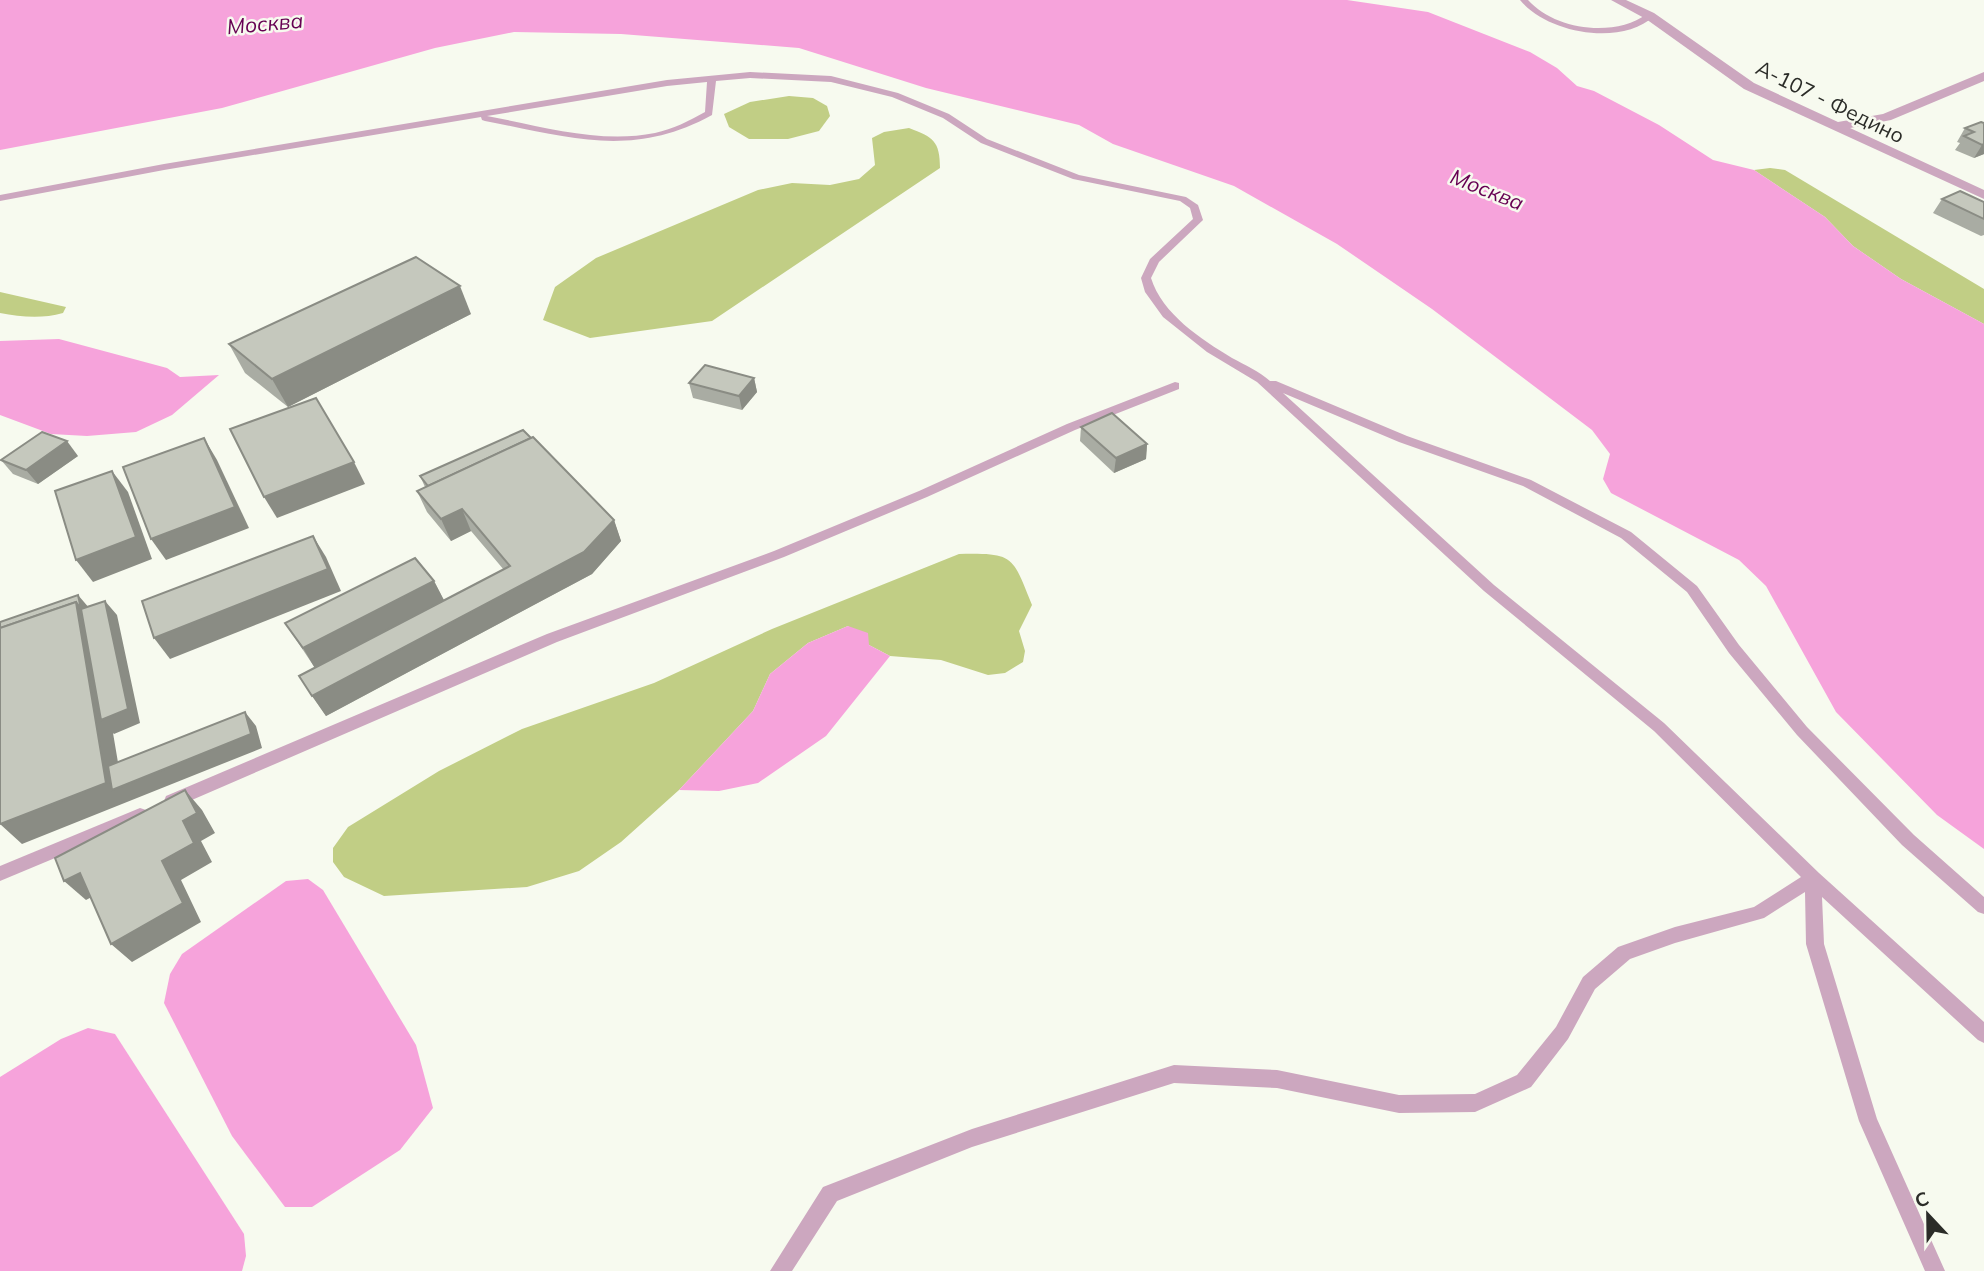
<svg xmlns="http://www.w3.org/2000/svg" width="1984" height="1271" viewBox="0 0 1984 1271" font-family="Mulish,sans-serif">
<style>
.green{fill:#c1ce85}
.water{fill:#f6a3db}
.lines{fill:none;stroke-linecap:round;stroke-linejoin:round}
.lane{fill:#cca7bf;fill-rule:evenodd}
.street{fill:#cca7bf;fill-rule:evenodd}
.wall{fill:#a9aca3}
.shaded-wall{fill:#8a8c84}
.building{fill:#c5c8bd;stroke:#8a8c84;stroke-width:2}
.labels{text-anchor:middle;stroke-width:5;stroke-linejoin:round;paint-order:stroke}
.far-water-label{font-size:21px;font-style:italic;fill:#660052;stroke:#f7faef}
.far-street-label{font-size:21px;fill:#2b2c28;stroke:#f7faef}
</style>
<rect width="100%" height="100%" fill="#f7faef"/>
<g class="green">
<path d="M 789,96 L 813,98 L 827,106 L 830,116 L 819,131 L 788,139 L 749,139 L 729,127 L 724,114 L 750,102 Z"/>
<path d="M 909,128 C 933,137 940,141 940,168 L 712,321 L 590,338 L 543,320 L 555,287 L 596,258 L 758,190 L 792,183 L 830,185 L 859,179 L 875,165 L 872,138 L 884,132 Z"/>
<path d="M 1770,168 L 1785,170 L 1984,289 L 1984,324 L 1901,279 L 1853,246 L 1825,217 L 1754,170 Z"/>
<path d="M 0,292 L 66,307 L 63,313 C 42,319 21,317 0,313 Z"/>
<path d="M 959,554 C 1015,553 1012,556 1032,605 L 1019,631 L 1025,651 L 1023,662 L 1005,673 L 988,675 L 941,660 L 890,656 L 869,645 L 848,626 L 808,643 L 770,674 L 753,711 L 679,790 L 621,842 L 579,871 L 527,887 L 384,896 L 344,877 L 333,862 L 333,848 L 348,827 L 439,771 L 522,729 L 654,683 L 772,629 Z"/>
</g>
<g class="water">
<path d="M 0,0 L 1347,0 L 1428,12 L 1530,52 L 1557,68 L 1577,86 L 1594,91 L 1659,125 L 1713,160 L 1754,170 L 1825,217 L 1853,246 L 1901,279 L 1984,324 L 1984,849 L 1937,815 L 1836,712 L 1766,586 L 1739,560 L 1611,493 L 1603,479 L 1610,454 L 1592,430 L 1432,309 L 1337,244 L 1234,186 L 1113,144 L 1079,125 L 926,88 L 799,48 L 621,34 L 514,32 L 435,48 L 222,108 L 0,150 Z"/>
<path d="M 59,339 L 167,368 L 180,377 L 219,375 L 172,415 L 136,432 L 87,436 L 51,434 L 0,415 L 0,341 Z"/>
<path d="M 848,626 L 868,633 L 869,645 L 890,656 L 826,736 L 758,783 L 719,791 L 679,790 L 753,711 L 770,674 L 808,643 Z"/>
<path d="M 308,879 L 323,890 L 416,1045 L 433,1108 L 400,1150 L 312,1207 L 285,1207 L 232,1136 L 164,1003 L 170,974 L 182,954 L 286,881 Z"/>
<path d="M 88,1028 L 115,1034 L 244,1234 L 246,1256 L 242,1271 L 0,1271 L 0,1077 L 61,1039 Z"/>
</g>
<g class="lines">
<g class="lane">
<path d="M 1520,0 L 1528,0 C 1555,30 1614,38 1647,14 L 1654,16 C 1621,47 1547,33 1520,0 Z"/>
<path d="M 750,72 L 831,76 L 898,93 L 949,114 L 987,139 L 1079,175 L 1186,197 L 1198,205 L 1203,220 L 1159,262 L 1151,278 C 1162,314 1201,339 1232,358 C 1245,365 1259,371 1270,381 L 1276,381 L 1407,436 L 1531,480 L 1631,532 L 1697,586 L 1739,645 L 1807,727 L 1914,835 L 1984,897 L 1984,914 L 1978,912 L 1902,845 L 1797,735 L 1729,653 L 1687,592 L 1621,538 L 1523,486 L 1399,442 L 1283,393 L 1494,585 L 1664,723 L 1819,873 L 1984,1022 L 1984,1043 L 1978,1040 L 1822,897 L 1824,944 L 1877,1119 L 1945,1271 L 1925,1271 L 1859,1121 L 1806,944 L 1805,892 L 1764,918 L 1675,943 L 1630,959 L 1595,989 L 1568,1039 L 1531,1087 L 1475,1112 L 1399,1113 L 1277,1088 L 1174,1083 L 972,1147 L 837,1201 L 792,1271 L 770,1271 L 823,1187 L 972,1129 L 1174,1065 L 1277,1070 L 1399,1095 L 1475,1094 L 1517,1075 L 1556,1027 L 1583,977 L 1618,947 L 1675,927 L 1754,907 L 1801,877 L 1654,731 L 1484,591 L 1257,382 L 1207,352 L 1163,317 L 1145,292 L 1141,278 L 1150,259 L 1193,219 L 1190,208 L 1180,201 L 1073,179 L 981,143 L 943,118 L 892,97 L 831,82 L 750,78 L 716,81 L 712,115 C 632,159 569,137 485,121 L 482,120 L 481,117 L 164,170 L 0,201 L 0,195 L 164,164 L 667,80 ZM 707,82 L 705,112 C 689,121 673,129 655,133 C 599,144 541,126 487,116 L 667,86 Z"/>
<path d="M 1175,382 L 1179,383 L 1179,389 L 1075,430 L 927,497 L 784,557 L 557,642 L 178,806 L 172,808 L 166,806 L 164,801 L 166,796 L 547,634 L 774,551 L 919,491 L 1067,424 Z"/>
<path d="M 140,808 L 146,810 L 148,815 L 146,820 L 0,881 L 0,866 Z"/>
</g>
<path class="street" d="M 1611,0 L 1626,0 L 1654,13 L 1754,83 L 1838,122 L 1883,114 L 1984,72 L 1984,81 L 1891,120 L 1850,128 L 1984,190 L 1984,199 L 1744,89 L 1646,19 Z"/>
</g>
<g class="wall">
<path d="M 1981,122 L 1984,154 L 1974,158 L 1955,150 L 1960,143 L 1957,142 L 1965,128 Z"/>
<path d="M 1942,199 L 1984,202 L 1984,235 L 1981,236 L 1933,213 Z"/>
<path d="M 471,314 L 288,407 L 245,373 L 229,344 Z"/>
<path d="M 754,378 L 757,392 L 742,410 L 693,398 L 689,383 Z"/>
<path d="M 1081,427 L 1147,444 L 1146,459 L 1114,473 L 1080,441 Z"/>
<path d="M 78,456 L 38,484 L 13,474 L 1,460 Z"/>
<path d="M 420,476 L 614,520 L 621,541 L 592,574 L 326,716 L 299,676 L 315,668 L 285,623 L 434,581 L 444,601 L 504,570 L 471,531 L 451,541 L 427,512 L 417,491 L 425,487 Z"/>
</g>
<g class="shaded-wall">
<path d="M 1984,144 L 1984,154 L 1974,158 L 1982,145 Z"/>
<path d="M 460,286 L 471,314 L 288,407 L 272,379 Z"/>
<path d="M 754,378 L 757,392 L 742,410 L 739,396 Z"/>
<path d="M 204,438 L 217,460 L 249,528 L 166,560 L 151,539 Z"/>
<path d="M 67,441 L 78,456 L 38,484 L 26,470 Z"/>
<path d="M 1147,444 L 1146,459 L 1114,473 L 1116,458 Z"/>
<path d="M 354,462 L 365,484 L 277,518 L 264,497 Z"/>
<path d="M 112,471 L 128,492 L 152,559 L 93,582 L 76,560 Z"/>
<path d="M 462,509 L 471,531 L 451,541 L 441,519 Z"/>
<path d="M 614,520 L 621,541 L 592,574 L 326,716 L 312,696 Z"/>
<path d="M 313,536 L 326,557 L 341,591 L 170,659 L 154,638 Z"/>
<path d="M 434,581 L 445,602 L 316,670 L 303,648 Z"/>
<path d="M 78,595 L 90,609 L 105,601 L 117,615 L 140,723 L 114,734 L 113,733 L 122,786 L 245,712 L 256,726 L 262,748 L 22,844 L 0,824 Z"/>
<path d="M 185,790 L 202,810 L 215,833 L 201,841 L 212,862 L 181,880 L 201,922 L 132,962 L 111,944 L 162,861 L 183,821 Z"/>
<path d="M 80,873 L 101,892 L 86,900 L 64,881 Z"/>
</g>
<g class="building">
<path d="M 1981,122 L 1984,123 L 1984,144 L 1982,145 L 1964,136 L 1974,132 L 1965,128 Z"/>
<path d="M 1960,191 L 1984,202 L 1984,219 L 1942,199 Z"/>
<path d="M 416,257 L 460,286 L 272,379 L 229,344 Z"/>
<path d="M 705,365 L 754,378 L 739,396 L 689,383 Z"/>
<path d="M 316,398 L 354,462 L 264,497 L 230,429 Z"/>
<path d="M 1112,413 L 1147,444 L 1116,458 L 1081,427 Z"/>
<path d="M 523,430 L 531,438 L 428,486 L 420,476 Z"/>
<path d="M 42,432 L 67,441 L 26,470 L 1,460 Z"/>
<path d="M 533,437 L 614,520 L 584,552 L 312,696 L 299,676 L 510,566 L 462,509 L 441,519 L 417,491 Z"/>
<path d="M 204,438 L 235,507 L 151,539 L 123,467 Z"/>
<path d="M 112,471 L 136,537 L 76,560 L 55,491 Z"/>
<path d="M 313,536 L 328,569 L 154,638 L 142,601 Z"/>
<path d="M 415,558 L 434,581 L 303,648 L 285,623 Z"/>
<path d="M 78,595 L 81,609 L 76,602 L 0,628 L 0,622 Z"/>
<path d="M 105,601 L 128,709 L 101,720 L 81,609 Z"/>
<path d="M 76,602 L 106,783 L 0,824 L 0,628 Z"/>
<path d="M 245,712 L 251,734 L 112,790 L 108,766 Z"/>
<path d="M 185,790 L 197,813 L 183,821 L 194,843 L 162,861 L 183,903 L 111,944 L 80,873 L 64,881 L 55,858 Z"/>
</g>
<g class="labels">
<g class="far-water-label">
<text transform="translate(265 24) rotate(-5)" y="7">Москва</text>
<text transform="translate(1487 190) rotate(22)" y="7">Москва</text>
</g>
<g class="far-street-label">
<text transform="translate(1830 102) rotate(26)" y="7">А-107 - Федино</text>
</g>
</g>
<g transform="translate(1928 1215) rotate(338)" stroke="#f7faef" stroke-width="5" paint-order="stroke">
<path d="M0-5L12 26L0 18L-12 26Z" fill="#2b2c28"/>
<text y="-10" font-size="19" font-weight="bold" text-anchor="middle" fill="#2b2c28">С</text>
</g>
</svg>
